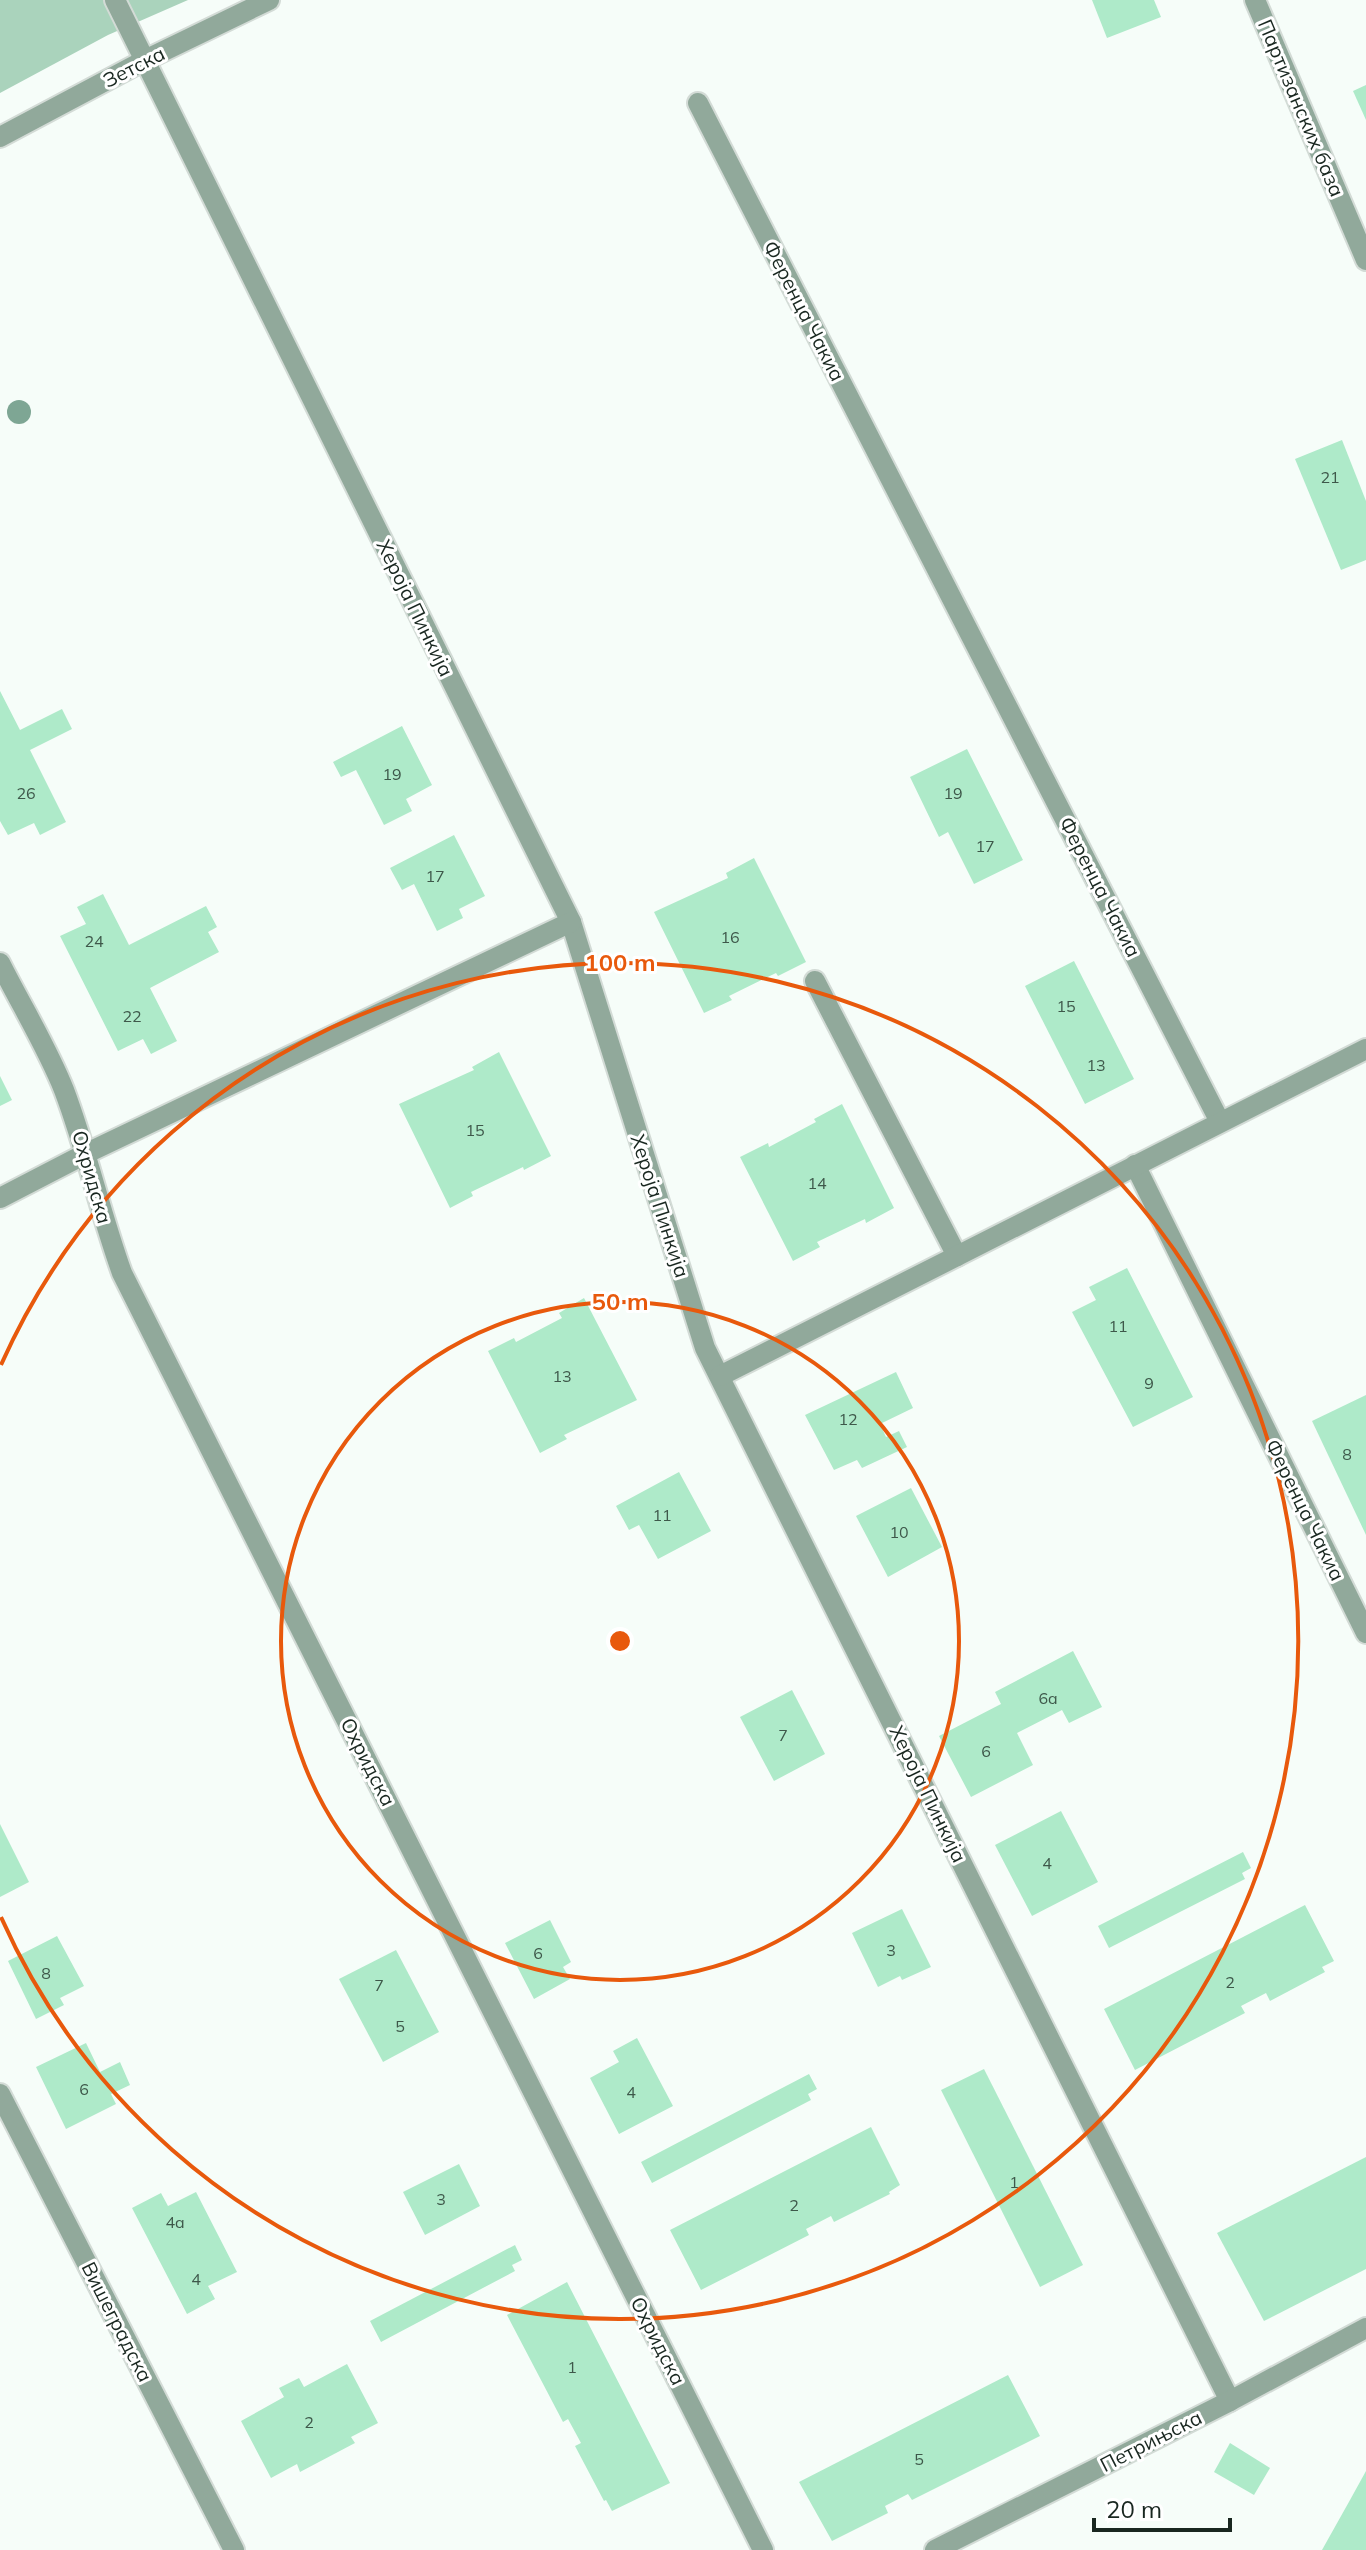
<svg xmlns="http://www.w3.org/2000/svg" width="1366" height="2550" viewBox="0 0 1366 2550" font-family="Mulish,sans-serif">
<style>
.green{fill:#aad3bc}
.building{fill:#aeeac9}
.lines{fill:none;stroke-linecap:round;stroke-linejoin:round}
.minor-casing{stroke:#d3dbd6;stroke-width:24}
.minor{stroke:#91a99b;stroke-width:20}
.tree{fill:#7ea694}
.ring{fill:none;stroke:#e8590c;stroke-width:4}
.labels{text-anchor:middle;stroke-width:6;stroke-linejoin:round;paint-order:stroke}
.number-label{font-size:16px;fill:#3e584a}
.street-label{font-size:20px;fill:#192720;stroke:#fff}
.centre{fill:#e8590c;stroke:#fff;stroke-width:4}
.ring-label{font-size:24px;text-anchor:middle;font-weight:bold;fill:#e8590c;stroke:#fff;stroke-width:6;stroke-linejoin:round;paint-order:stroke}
</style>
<rect width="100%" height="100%" fill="#f6fdf9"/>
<path class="green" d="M 0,0 L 188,0 L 108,35 L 0,93 Z"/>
<g class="building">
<path d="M 1092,0 L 1154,0 L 1161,17 L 1107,38 Z"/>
<path d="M 1366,85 L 1366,120 L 1353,91 Z"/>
<path d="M 1342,440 L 1366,501 L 1366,560 L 1341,570 L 1295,459 Z"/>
<path d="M 0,691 L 20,730 L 62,709 L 72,729 L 30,750 L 66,822 L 40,835 L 34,823 L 8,835 L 0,821 Z"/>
<path d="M 402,726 L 432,785 L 406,799 L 412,811 L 384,825 L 356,770 L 341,777 L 333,762 Z"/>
<path d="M 967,749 L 1023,860 L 974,884 L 948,832 L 939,837 L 910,777 Z"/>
<path d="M 454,835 L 485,896 L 459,909 L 463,918 L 437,931 L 414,884 L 402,890 L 390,868 Z"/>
<path d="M 754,858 L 806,962 L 778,976 L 776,973 L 729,996 L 732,1000 L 704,1013 L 654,912 L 728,878 L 726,873 Z"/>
<path d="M 103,894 L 129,945 L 206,906 L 217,927 L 208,932 L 219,952 L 150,988 L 177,1041 L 151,1054 L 143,1039 L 118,1051 L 60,936 L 86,924 L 77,907 Z"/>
<path d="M 1074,961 L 1134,1079 L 1085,1104 L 1025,986 Z"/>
<path d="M 499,1052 L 551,1156 L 524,1170 L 523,1167 L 471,1192 L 473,1196 L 450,1208 L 399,1104 L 474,1070 L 472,1067 Z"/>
<path d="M 0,1076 L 12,1100 L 0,1106 Z"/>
<path d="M 842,1104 L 894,1208 L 866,1223 L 865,1219 L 817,1242 L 820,1247 L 793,1261 L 740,1157 L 768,1143 L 769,1147 L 816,1122 L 814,1119 Z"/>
<path d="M 1127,1268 L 1193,1397 L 1133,1427 L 1072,1312 L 1096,1300 L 1089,1287 Z"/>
<path d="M 584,1298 L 637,1400 L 564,1435 L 567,1439 L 540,1453 L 488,1351 L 514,1338 L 516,1342 L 562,1318 L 559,1313 Z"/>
<path d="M 896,1372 L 913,1408 L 880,1424 L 886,1437 L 899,1431 L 907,1447 L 862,1468 L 857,1460 L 834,1470 L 805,1415 Z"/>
<path d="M 1366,1395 L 1366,1535 L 1312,1421 Z"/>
<path d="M 679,1472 L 711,1531 L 658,1559 L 639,1525 L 629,1530 L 616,1506 Z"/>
<path d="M 911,1488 L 942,1547 L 888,1577 L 856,1516 Z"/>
<path d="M 1073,1651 L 1102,1707 L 1069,1723 L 1062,1710 L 1017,1733 L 1033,1765 L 971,1797 L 939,1736 L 1001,1704 L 995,1692 Z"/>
<path d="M 792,1690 L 825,1754 L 774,1781 L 740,1717 Z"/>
<path d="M 1061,1811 L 1098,1882 L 1032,1916 L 995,1845 Z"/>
<path d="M 0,1824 L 29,1882 L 0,1897 Z"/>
<path d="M 1243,1852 L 1251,1868 L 1242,1873 L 1245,1879 L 1109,1948 L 1098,1926 Z"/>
<path d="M 1305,1905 L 1334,1961 L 1322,1967 L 1325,1972 L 1270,2001 L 1266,1993 L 1241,2006 L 1245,2013 L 1135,2070 L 1104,2009 Z"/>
<path d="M 902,1909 L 931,1967 L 902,1980 L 900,1976 L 878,1987 L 852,1933 Z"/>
<path d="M 550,1920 L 571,1962 L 563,1967 L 570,1979 L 534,1999 L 505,1943 Z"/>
<path d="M 57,1936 L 84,1986 L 60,1998 L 64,2005 L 36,2019 L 8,1961 Z"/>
<path d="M 396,1950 L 439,2032 L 383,2062 L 339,1979 Z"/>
<path d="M 637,2038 L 673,2106 L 619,2134 L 590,2078 L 619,2062 L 613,2051 Z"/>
<path d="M 86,2043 L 100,2072 L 120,2062 L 130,2085 L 111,2094 L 116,2104 L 66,2129 L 36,2067 Z"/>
<path d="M 984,2069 L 1083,2265 L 1040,2287 L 941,2090 Z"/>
<path d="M 809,2074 L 817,2089 L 808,2094 L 811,2100 L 652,2183 L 641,2162 Z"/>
<path d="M 871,2127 L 900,2185 L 889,2192 L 890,2194 L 834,2222 L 831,2216 L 806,2229 L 809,2235 L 701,2290 L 670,2230 Z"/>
<path d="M 1366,2157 L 1366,2269 L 1264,2321 L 1217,2233 Z"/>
<path d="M 459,2164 L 480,2206 L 425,2235 L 403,2192 Z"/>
<path d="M 196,2192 L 237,2272 L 208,2286 L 215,2299 L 187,2314 L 132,2208 L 161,2193 L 168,2206 Z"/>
<path d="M 515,2245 L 522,2260 L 512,2265 L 515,2271 L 381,2342 L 370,2321 Z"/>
<path d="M 567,2282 L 670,2483 L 612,2511 L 606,2500 L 604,2501 L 575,2446 L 581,2443 L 568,2419 L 563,2422 L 507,2315 Z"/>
<path d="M 347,2364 L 378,2423 L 351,2437 L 355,2443 L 300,2472 L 297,2464 L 271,2478 L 241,2421 L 284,2397 L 279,2388 L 299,2378 L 304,2387 Z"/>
<path d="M 1008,2375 L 1040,2436 L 912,2500 L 908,2494 L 885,2506 L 888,2513 L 832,2541 L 799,2482 Z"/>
<path d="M 1230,2443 L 1270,2468 L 1254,2495 L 1214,2472 Z"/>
<path d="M 1366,2471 L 1366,2550 L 1322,2550 L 1350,2500 Z"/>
</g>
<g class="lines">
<g class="minor-casing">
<g id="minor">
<path d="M 115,0 L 571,922 L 705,1348 L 1230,2401"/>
<path d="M 1255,0 L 1366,260"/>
<path d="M 698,103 L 1220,1122"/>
<path d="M 0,137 L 145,60 L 269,0"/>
<path d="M 0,963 C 21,1005 47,1047 64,1090 C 87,1151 100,1212 122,1273 L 763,2550"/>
<path d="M 815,981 L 957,1256"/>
<path d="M 1135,1165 L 1366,1633"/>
<path d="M 0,1198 L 87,1153 L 571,922"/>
<path d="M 720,1376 L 1366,1049"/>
<path d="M 0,2094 L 234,2550"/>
<path d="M 935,2550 L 1230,2401 L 1366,2328"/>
</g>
</g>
<use href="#minor" class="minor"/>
</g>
<circle class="tree" cx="19" cy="412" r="12"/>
<g class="ring">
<circle cx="620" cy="1641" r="339"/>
<path d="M1 1365A678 678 0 1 1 1 1917"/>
</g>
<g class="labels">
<g class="number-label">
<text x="1330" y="483">21</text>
<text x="392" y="780">19</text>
<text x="26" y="799">26</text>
<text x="953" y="799">19</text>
<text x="985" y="852">17</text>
<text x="435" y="882">17</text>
<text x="730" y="943">16</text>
<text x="94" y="947">24</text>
<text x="1066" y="1012">15</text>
<text x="132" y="1022">22</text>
<text x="1096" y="1071">13</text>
<text x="475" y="1136">15</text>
<text x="817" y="1189">14</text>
<text x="1118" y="1332">11</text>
<text x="562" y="1382">13</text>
<text x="1149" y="1389">9</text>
<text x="848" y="1425">12</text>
<text x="1347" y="1460">8</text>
<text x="662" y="1521">11</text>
<text x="899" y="1538">10</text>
<text x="1048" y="1704">6a</text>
<text x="783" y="1741">7</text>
<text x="986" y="1757">6</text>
<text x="1047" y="1869">4</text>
<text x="891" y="1956">3</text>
<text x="538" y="1959">6</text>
<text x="46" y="1979">8</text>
<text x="1230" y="1988">2</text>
<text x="379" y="1991">7</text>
<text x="400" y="2032">5</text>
<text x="84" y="2095">6</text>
<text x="631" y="2098">4</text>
<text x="1014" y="2188">1</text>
<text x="441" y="2205">3</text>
<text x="794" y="2211">2</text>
<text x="175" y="2228">4a</text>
<text x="196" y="2285">4</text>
<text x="572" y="2373">1</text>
<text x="309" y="2428">2</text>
<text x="919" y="2465">5</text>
</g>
<g class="street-label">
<text transform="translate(134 67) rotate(-27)" y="7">Зетска</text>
<text transform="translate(1301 108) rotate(67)" y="7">Партизанских база</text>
<text transform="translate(804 311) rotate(63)" y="7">Ференца Чакиа</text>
<text transform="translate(415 608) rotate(64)" y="7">Хероја Пинкија</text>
<text transform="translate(1100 887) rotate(63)" y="7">Ференца Чакиа</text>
<text transform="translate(92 1177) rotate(74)" y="7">Охридска</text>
<text transform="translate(660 1206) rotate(72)" y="7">Хероја Пинкија</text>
<text transform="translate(1305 1510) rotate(64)" y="7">Ференца Чакиа</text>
<text transform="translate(368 1762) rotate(63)" y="7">Охридска</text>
<text transform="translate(928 1794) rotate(64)" y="7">Хероја Пинкија</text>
<text transform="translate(117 2322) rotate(63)" y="7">Вишеградска</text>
<text transform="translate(658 2341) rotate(63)" y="7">Охридска</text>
<text transform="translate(1151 2441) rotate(-27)" y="7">Петрињска</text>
</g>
</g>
<circle cx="620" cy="1641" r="12" class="centre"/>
<g class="ring-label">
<text x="620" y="971">100 m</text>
<text x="620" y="1310">50 m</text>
</g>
<path d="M1094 2518v12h136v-12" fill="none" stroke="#192720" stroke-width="4"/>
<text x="1106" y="2518" font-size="24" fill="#192720" stroke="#ffffff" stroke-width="6" paint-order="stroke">20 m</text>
</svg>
